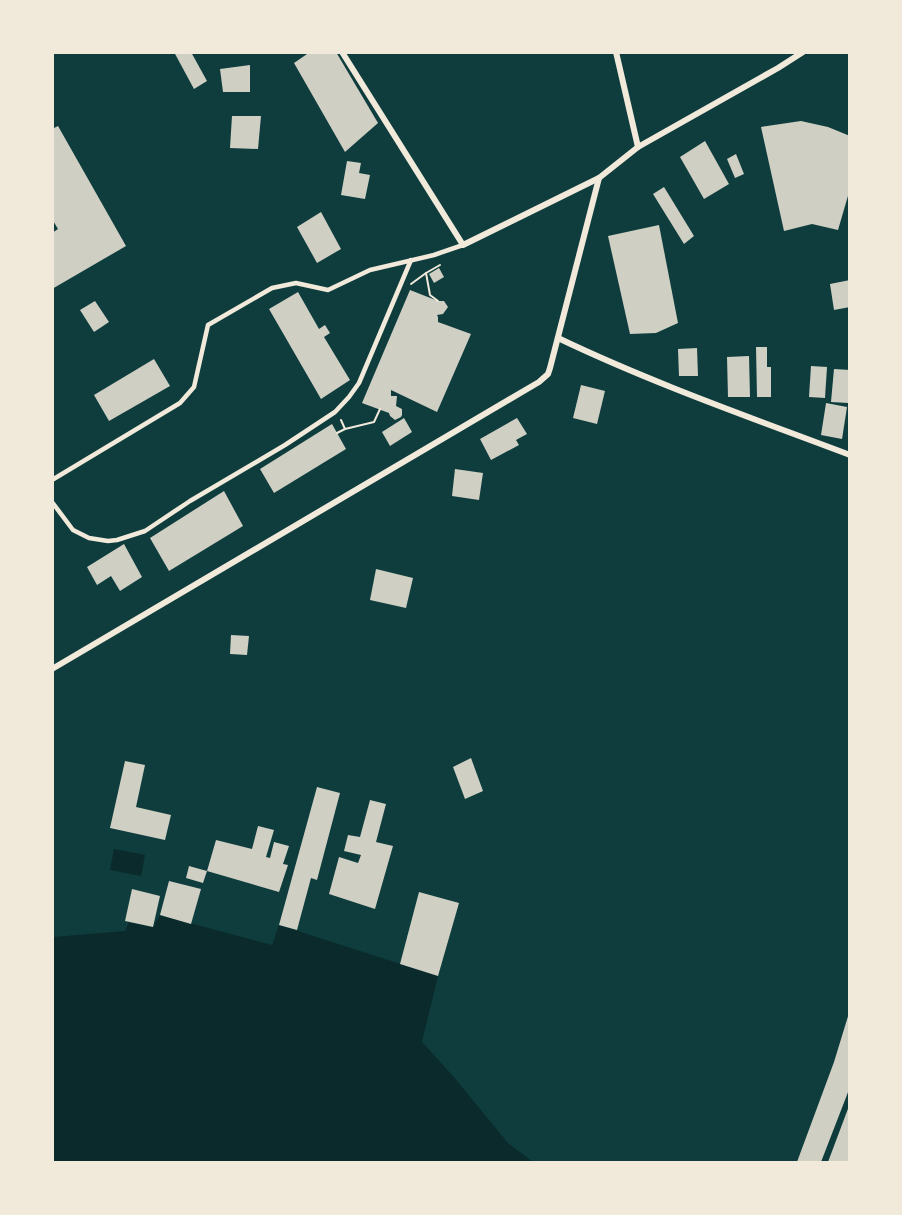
<svg xmlns="http://www.w3.org/2000/svg" width="902" height="1215" viewBox="0 0 902 1215" font-family="Overpass,sans-serif">
<style>
.water{fill:#0a2a2b}
.building{fill:#cfcfc3}
.lines{fill:none;stroke-linecap:round;stroke-linejoin:round}
.path{stroke:#f1e9da;stroke-width:2}
.service{stroke:#f1e9da;stroke-width:4.5}
.minor{stroke:#f1e9da;stroke-width:6}
</style>
<rect width="100%" height="100%" fill="#0f3d3e"/>
<g class="water">
<path d="M 114,849 L 145,855 L 141,876 L 110,870 Z"/>
<path d="M 160,915 L 272,945 L 279,925 L 438,976 L 422,1042 L 453,1076 L 508,1143 L 533,1162 L 53,1162 L 53,937 L 125,931 L 129,922 L 153,927 Z"/>
</g>
<g class="building">
<path d="M 174,52 L 191,52 L 207,81 L 194,89 Z"/>
<path d="M 310,52 L 336,52 L 378,123 L 345,152 L 294,63 Z"/>
<path d="M 250,65 L 250,92 L 223,92 L 220,69 Z"/>
<path d="M 232,116 L 261,116 L 258,149 L 230,148 Z"/>
<path d="M 801,121 L 828,127 L 850,136 L 850,189 L 838,230 L 812,224 L 784,231 L 761,127 Z"/>
<path d="M 58,126 L 126,246 L 52,289 L 52,233 L 58,229 L 52,219 L 52,129 Z"/>
<path d="M 705,141 L 729,184 L 704,199 L 680,157 Z"/>
<path d="M 736,154 L 744,174 L 735,178 L 727,159 Z"/>
<path d="M 347,161 L 361,163 L 359,173 L 370,175 L 365,199 L 341,195 Z"/>
<path d="M 664,187 L 694,236 L 684,244 L 653,194 Z"/>
<path d="M 321,212 L 341,249 L 317,263 L 297,227 Z"/>
<path d="M 659,225 L 678,323 L 656,333 L 630,334 L 608,236 Z"/>
<path d="M 439,268 L 444,277 L 434,283 L 429,274 Z"/>
<path d="M 850,280 L 850,307 L 834,310 L 830,284 Z"/>
<path d="M 410,290 L 438,301 L 444,301 L 448,307 L 443,314 L 437,315 L 438,317 L 438,322 L 471,334 L 437,412 L 391,390 L 391,396 L 397,396 L 396,406 L 402,409 L 402,415 L 401,417 L 395,420 L 390,416 L 389,413 L 362,403 Z"/>
<path d="M 298,292 L 319,329 L 325,325 L 330,333 L 324,337 L 350,380 L 321,399 L 269,309 Z"/>
<path d="M 95,301 L 109,322 L 94,332 L 80,310 Z"/>
<path d="M 756,347 L 767,347 L 767,367 L 771,367 L 771,397 L 757,397 Z"/>
<path d="M 697,348 L 698,376 L 679,376 L 678,349 Z"/>
<path d="M 749,356 L 750,397 L 728,397 L 727,357 Z"/>
<path d="M 154,359 L 170,386 L 109,421 L 94,395 Z"/>
<path d="M 811,366 L 827,367 L 825,398 L 809,397 Z"/>
<path d="M 834,369 L 850,370 L 848,403 L 831,402 Z"/>
<path d="M 581,385 L 605,391 L 597,424 L 573,418 Z"/>
<path d="M 826,403 L 847,407 L 842,439 L 821,435 Z"/>
<path d="M 404,418 L 412,432 L 390,446 L 382,432 Z"/>
<path d="M 517,418 L 527,434 L 516,440 L 519,445 L 491,460 L 480,439 Z"/>
<path d="M 332,424 L 346,449 L 274,493 L 260,469 Z"/>
<path d="M 455,469 L 483,473 L 479,500 L 452,496 Z"/>
<path d="M 224,491 L 243,526 L 169,571 L 150,538 Z"/>
<path d="M 124,544 L 142,577 L 120,591 L 111,576 L 97,585 L 87,567 Z"/>
<path d="M 376,569 L 413,578 L 406,608 L 370,600 Z"/>
<path d="M 231,635 L 249,636 L 247,655 L 230,654 Z"/>
<path d="M 471,758 L 483,791 L 465,799 L 453,767 Z"/>
<path d="M 125,761 L 145,765 L 136,807 L 171,815 L 165,840 L 110,828 Z"/>
<path d="M 317,787 L 340,793 L 317,880 L 311,878 L 297,930 L 279,925 Z"/>
<path d="M 370,800 L 386,804 L 376,842 L 393,846 L 375,909 L 329,894 L 339,857 L 358,863 L 361,855 L 344,851 L 348,835 L 360,837 Z"/>
<path d="M 258,826 L 274,830 L 266,857 L 270,858 L 274,842 L 289,846 L 283,864 L 288,865 L 279,892 L 207,871 L 203,883 L 186,878 L 189,866 L 207,871 L 216,840 L 252,849 Z"/>
<path d="M 169,881 L 201,889 L 191,924 L 160,915 Z"/>
<path d="M 132,889 L 160,896 L 153,927 L 125,921 Z"/>
<path d="M 419,892 L 459,903 L 438,976 L 400,964 Z"/>
<path d="M 849,1013 L 850,1087 L 821,1162 L 797,1162 L 834,1062 Z"/>
<path d="M 849,1106 L 850,1162 L 828,1162 Z"/>
</g>
<g class="lines">
<g class="path">
<path d="M 411,284 L 426,273"/>
<path d="M 438,301 L 430,295 L 426,273 L 440,265"/>
<path d="M 341,420 L 345,429 L 374,422 L 380,409"/>
<path d="M 337,433 L 345,429"/>
</g>
<g class="service">
<path d="M 52,480 L 180,403 L 194,387 L 208,325 L 272,288 L 296,283 L 328,290 L 370,270 L 434,255 L 463,245"/>
<path d="M 52,502 L 73,530 L 89,538 L 108,541 L 117,540 L 145,531 L 190,501 L 285,445 L 335,412 L 349,397 L 359,383 L 411,260"/>
</g>
<g class="minor">
<path d="M 342,52 L 463,245 L 599,178 L 638,147 L 778,68 L 803,52"/>
<path d="M 616,52 L 638,147"/>
<path d="M 558,338 C 652,383 752,418 850,455"/>
<path d="M 52,669 L 539,382 L 548,374 L 550,368 L 599,178"/>
</g>
</g>
<rect width="902" height="1215" fill="none" stroke="#f1e9da" stroke-width="108"/>
</svg>
